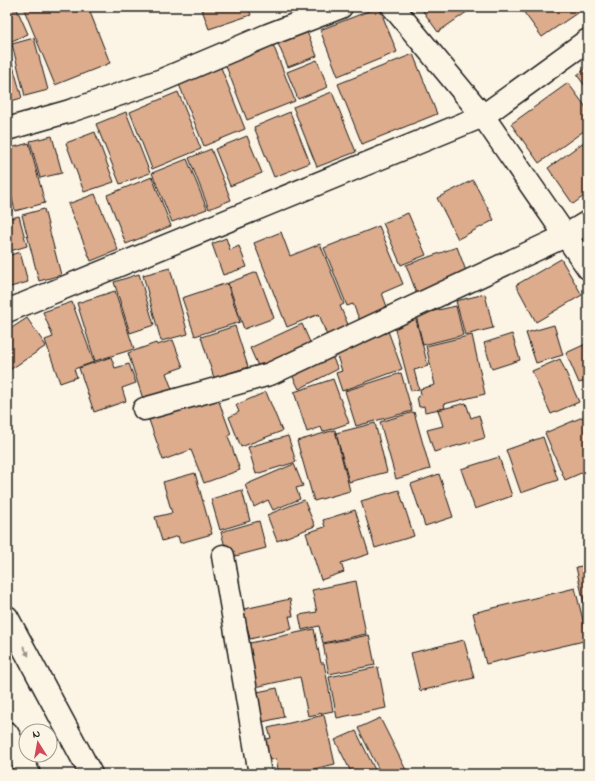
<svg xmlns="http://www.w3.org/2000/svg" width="595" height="781" viewBox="0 0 595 781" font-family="'Indie Flower',sans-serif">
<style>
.building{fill:#dcac8d;stroke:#1c1c1c}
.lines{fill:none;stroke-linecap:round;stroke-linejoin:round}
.street-casing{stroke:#1c1c1c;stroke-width:25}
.highway-casing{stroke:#1c1c1c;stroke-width:25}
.street{stroke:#fcf5e5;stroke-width:22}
.highway{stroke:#fcf5e5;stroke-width:22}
.oneway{fill:#97938b}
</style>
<rect width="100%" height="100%" fill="#fcf5e5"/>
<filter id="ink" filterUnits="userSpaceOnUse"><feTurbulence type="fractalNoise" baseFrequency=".025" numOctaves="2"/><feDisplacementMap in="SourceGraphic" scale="8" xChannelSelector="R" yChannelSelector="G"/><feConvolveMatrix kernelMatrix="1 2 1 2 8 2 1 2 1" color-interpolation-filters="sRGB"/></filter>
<g filter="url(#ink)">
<g class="building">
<path d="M 7,7 L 16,7 L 28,34 L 7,43 Z"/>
<path d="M 23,7 L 88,7 L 110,63 L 55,85 Z"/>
<path d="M 201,7 L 248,7 L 251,15 L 209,29 Z"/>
<path d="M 379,7 L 397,52 L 338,76 L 320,30 Z"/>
<path d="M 420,7 L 470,7 L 471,9 L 438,32 Z"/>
<path d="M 520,7 L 577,7 L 580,11 L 542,37 Z"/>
<path d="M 305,27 L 317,56 L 288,67 L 276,39 Z"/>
<path d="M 34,38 L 48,90 L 25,96 L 12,44 Z"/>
<path d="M 272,42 L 295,101 L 247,120 L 224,61 Z"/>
<path d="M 7,52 L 9,52 L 22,98 L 7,102 Z"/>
<path d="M 413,54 L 437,114 L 362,144 L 338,84 Z"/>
<path d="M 317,60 L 328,87 L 298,99 L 287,72 Z"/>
<path d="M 220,65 L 245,129 L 204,146 L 178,82 Z"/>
<path d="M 588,67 L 588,90 L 577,75 Z"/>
<path d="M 568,83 L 588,110 L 588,128 L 539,163 L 511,124 Z"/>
<path d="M 178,92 L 201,149 L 152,169 L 130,112 Z"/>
<path d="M 332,92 L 356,152 L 317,167 L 293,107 Z"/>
<path d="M 126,112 L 150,173 L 120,184 L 96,124 Z"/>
<path d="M 290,112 L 310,163 L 274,177 L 254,127 Z"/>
<path d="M 95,132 L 114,182 L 84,192 L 66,143 Z"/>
<path d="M 52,136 L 62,173 L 40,178 L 30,141 Z"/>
<path d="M 247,136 L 262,173 L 230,186 L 215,149 Z"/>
<path d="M 588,139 L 588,193 L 573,204 L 548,168 Z"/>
<path d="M 29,143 L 45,203 L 15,211 L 7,178 L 7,149 Z"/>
<path d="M 211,149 L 231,200 L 209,209 L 189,158 Z"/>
<path d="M 187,159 L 207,209 L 172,222 L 152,173 Z"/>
<path d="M 152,177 L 171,226 L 126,244 L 107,195 Z"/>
<path d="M 473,180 L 494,220 L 458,239 L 437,198 Z"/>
<path d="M 7,192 L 12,211 L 7,212 Z"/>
<path d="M 95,194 L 118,250 L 91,261 L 68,204 Z"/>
<path d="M 44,209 L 61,275 L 39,281 L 22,215 Z"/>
<path d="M 408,213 L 426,255 L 401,265 L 383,223 Z"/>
<path d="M 19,216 L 27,246 L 7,252 L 7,219 Z"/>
<path d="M 379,226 L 403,284 L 382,293 L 390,315 L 362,326 L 353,304 L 347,306 L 324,248 Z"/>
<path d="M 281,232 L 290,256 L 320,244 L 344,304 L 340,306 L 349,327 L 327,336 L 319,314 L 287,327 L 254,243 Z"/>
<path d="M 226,238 L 230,250 L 239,246 L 247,267 L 223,275 L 212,244 Z"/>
<path d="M 457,247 L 469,279 L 418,297 L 406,265 Z"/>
<path d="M 20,252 L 28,282 L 7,288 L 7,256 Z"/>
<path d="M 561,259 L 582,295 L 536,322 L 516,285 Z"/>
<path d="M 170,268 L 188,334 L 161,341 L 143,275 Z"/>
<path d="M 257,272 L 274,318 L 244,329 L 228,283 Z"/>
<path d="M 139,274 L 154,325 L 130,333 L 114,282 Z"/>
<path d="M 227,283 L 240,322 L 195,336 L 182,298 Z"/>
<path d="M 115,291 L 134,349 L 95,361 L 77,303 Z"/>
<path d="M 485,294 L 493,328 L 465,335 L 456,301 Z"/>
<path d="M 72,302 L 94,362 L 74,369 L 77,377 L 60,383 L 45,340 L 53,337 L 43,312 Z"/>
<path d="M 456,306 L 463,335 L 423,345 L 416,315 Z"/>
<path d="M 415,316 L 428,366 L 414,370 L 419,389 L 411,391 L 393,322 Z"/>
<path d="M 27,318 L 46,346 L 8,371 L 7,331 Z"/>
<path d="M 302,324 L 313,349 L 261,373 L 250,348 Z"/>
<path d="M 554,325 L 563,355 L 536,363 L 526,333 Z"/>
<path d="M 235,326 L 248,367 L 214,378 L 201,337 Z"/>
<path d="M 388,331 L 402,369 L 342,391 L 336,373 L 342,371 L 335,350 Z"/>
<path d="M 512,334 L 520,360 L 492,369 L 484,343 Z"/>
<path d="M 472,335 L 485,394 L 444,404 L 445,408 L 425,412 L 424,406 L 419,407 L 417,397 L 421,395 L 420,389 L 435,385 L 426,346 Z"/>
<path d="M 173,340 L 183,367 L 166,373 L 173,392 L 144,402 L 128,353 L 156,343 L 157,345 Z"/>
<path d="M 588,343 L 588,380 L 579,383 L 566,353 Z"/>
<path d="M 330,352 L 338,369 L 299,389 L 290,371 Z"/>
<path d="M 111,357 L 115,368 L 129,364 L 136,383 L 122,388 L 126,401 L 94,412 L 79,368 Z"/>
<path d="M 560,359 L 579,402 L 551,414 L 532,371 Z"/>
<path d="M 401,373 L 412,411 L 356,426 L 345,391 Z"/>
<path d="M 333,379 L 349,423 L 323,432 L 321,427 L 307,432 L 294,392 Z"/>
<path d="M 266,392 L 282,431 L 241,447 L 229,417 L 239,412 L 236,405 Z"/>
<path d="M 217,396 L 231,434 L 228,436 L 240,470 L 204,483 L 191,450 L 163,460 L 149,420 Z"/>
<path d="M 466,403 L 471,418 L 479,415 L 485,438 L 434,452 L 427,430 L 443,426 L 438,410 Z"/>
<path d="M 414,412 L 430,469 L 396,479 L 380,422 Z"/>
<path d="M 585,416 L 588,422 L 588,470 L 565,480 L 545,433 Z"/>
<path d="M 375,423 L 387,472 L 349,482 L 336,433 Z"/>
<path d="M 335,430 L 350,491 L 314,501 L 297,441 Z"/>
<path d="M 288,436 L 296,462 L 256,474 L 248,447 Z"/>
<path d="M 543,437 L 558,480 L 521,493 L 506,450 Z"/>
<path d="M 499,457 L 512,496 L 475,509 L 461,469 Z"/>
<path d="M 294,464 L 303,486 L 296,488 L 300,499 L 273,510 L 268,500 L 254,507 L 245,485 Z"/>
<path d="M 195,473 L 212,534 L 180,543 L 178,536 L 162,541 L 155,517 L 172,513 L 163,482 Z"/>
<path d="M 439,474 L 453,517 L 425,526 L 411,484 Z"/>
<path d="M 242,490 L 250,521 L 220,530 L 211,499 Z"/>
<path d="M 399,490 L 414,536 L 375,548 L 361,501 Z"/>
<path d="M 304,500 L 315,526 L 277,541 L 267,515 Z"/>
<path d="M 355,510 L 369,554 L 341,563 L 344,572 L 321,580 L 306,533 L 325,527 L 323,520 Z"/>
<path d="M 259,521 L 266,548 L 228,558 L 221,532 Z"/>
<path d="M 588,565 L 588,608 L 585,608 L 576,567 Z"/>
<path d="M 356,581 L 366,634 L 323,643 L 319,626 L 302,630 L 299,615 L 317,612 L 312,590 Z"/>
<path d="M 575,588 L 588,640 L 486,664 L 473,613 Z"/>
<path d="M 290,599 L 293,616 L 289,616 L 292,629 L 250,639 L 247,626 L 239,628 L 235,611 Z"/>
<path d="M 314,629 L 321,663 L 324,663 L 333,711 L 308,716 L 300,677 L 251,688 L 241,645 Z"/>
<path d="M 369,635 L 375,665 L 329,674 L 323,644 Z"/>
<path d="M 464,640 L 474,678 L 420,691 L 411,653 Z"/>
<path d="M 378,667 L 386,708 L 337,718 L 329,677 Z"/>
<path d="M 277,688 L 284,717 L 258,723 L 252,693 Z"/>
<path d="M 324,715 L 335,764 L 292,774 L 279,774 L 276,759 L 261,762 L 256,741 L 271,738 L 268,728 Z"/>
<path d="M 380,718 L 408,774 L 381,774 L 358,728 Z"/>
<path d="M 356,731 L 377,774 L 352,774 L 335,740 Z"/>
</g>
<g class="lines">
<g class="street-casing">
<g id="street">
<path d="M 393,7 L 483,116 L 588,268"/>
<path d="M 7,129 L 70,111 L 162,80 L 268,35 L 341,7"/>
<path d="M 7,311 L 483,116 L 588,40"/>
<path d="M 144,409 L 270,374 L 565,236 L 588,222"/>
<path d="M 223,556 L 260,774"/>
</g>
</g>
<g class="highway-casing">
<g id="highway">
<path d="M 7,617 L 91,774"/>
<path d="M 7,733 L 29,774"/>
</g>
</g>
<use href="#street" class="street"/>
<use href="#highway" class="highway"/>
</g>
<defs><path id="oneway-solid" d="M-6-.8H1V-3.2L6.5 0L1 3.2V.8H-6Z"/></defs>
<use class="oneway" href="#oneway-solid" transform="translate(26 651) rotate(61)"/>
</g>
<rect width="595" height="781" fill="none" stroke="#fcf5e5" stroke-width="24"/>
<rect x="12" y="12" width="571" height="757" fill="none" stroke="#1c1c1c" stroke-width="1.5" filter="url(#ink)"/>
<g transform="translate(38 743) rotate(349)"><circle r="19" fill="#fcf5e5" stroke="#a29e95"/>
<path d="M0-3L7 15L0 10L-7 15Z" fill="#d1495b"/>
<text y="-6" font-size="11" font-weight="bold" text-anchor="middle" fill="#1c1c1c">N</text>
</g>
</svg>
